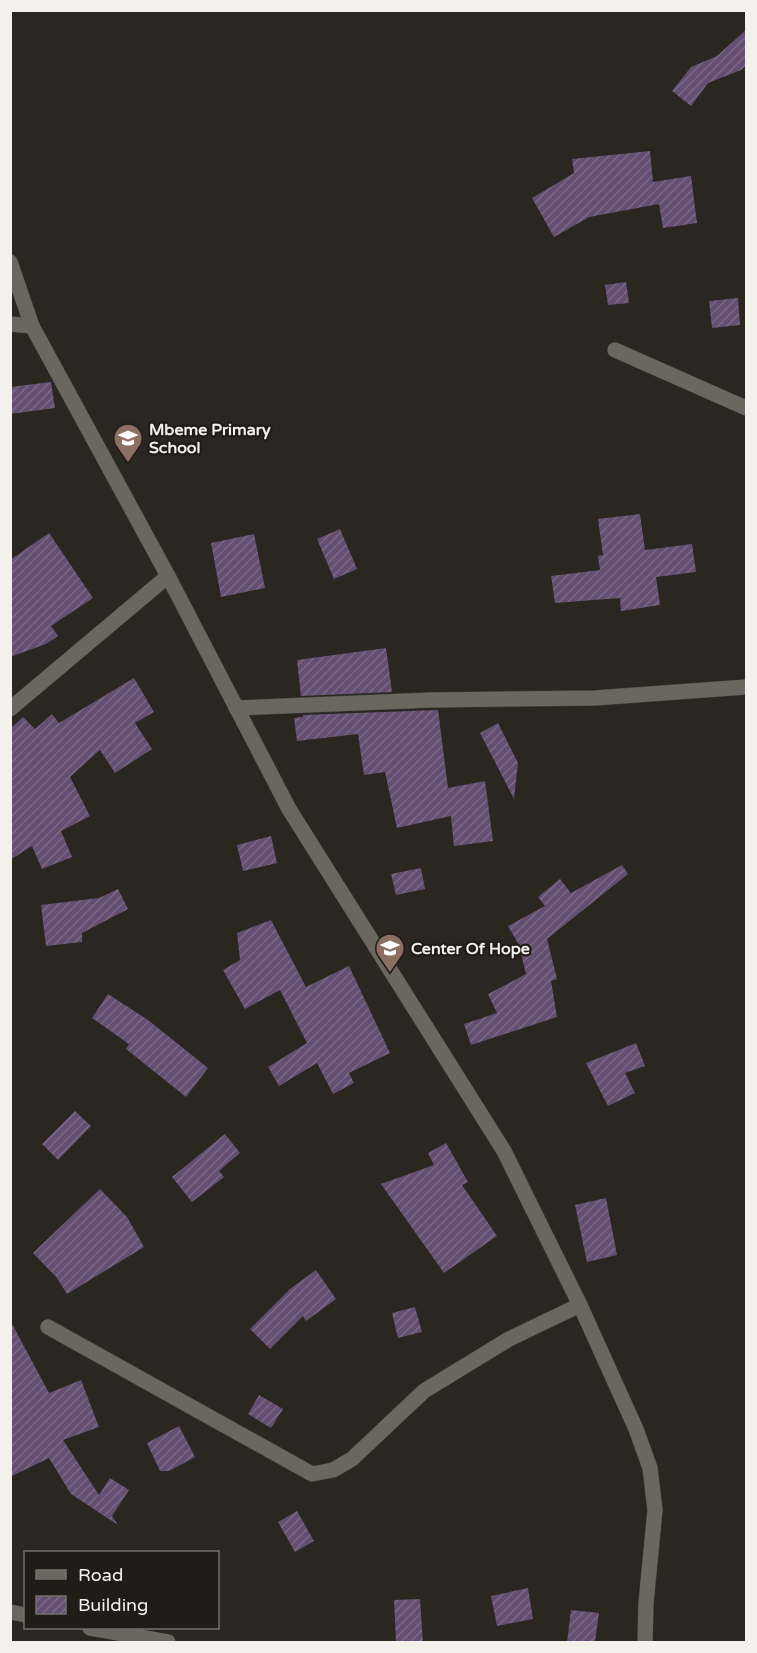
<svg xmlns="http://www.w3.org/2000/svg" width="757" height="1653" viewBox="0 0 757 1653" font-family="'Varela Round',sans-serif">
<style>
.building{fill:url(#building-hatch)}
.lines{fill:none;stroke-linecap:round;stroke-linejoin:round}
.street-casing{stroke:#42423b;stroke-width:16}
.street{stroke:#69675e;stroke-width:15}
.labels{text-anchor:middle;stroke-width:4.5;stroke-linejoin:round;paint-order:stroke}
.poi-label{font-size:16px;font-weight:bold;fill:#f2f1ec;stroke:#1f1d16;text-anchor:start}
</style>
<defs>
<pattern id="building-hatch" width="6" height="6" patternUnits="userSpaceOnUse" patternTransform="scale(1.5)"><rect width="6" height="6" fill="#644f73"/><path d="M-1 1l2-2M0 6l6-6M5 7l2-2" fill="none" stroke="#7b6987"/></pattern>
</defs>
<rect width="100%" height="100%" fill="#29271f"/>
<g class="building">
<path d="M 747,29 L 747,65 L 741,70 L 708,83 L 691,106 L 672,91 L 691,67 L 717,56 Z"/>
<path d="M 650,151 L 653,182 L 691,176 L 697,223 L 663,228 L 659,204 L 589,217 L 554,237 L 532,198 L 574,173 L 572,159 Z"/>
<path d="M 626,282 L 629,303 L 608,305 L 605,285 Z"/>
<path d="M 738,298 L 740,325 L 712,328 L 709,301 Z"/>
<path d="M 51,382 L 55,408 L 10,414 L 10,387 Z"/>
<path d="M 640,514 L 645,550 L 692,544 L 696,572 L 656,577 L 660,605 L 621,611 L 620,598 L 555,603 L 551,576 L 600,570 L 598,556 L 603,555 L 598,519 Z"/>
<path d="M 340,529 L 357,569 L 334,579 L 317,539 Z"/>
<path d="M 49,533 L 93,598 L 51,626 L 58,636 L 46,644 L 10,657 L 10,560 Z"/>
<path d="M 254,534 L 265,588 L 221,597 L 211,543 Z"/>
<path d="M 386,648 L 392,692 L 301,696 L 297,660 Z"/>
<path d="M 134,678 L 154,712 L 135,723 L 152,749 L 115,773 L 100,750 L 70,777 L 90,816 L 61,831 L 72,857 L 42,869 L 32,846 L 10,860 L 10,729 L 23,717 L 35,729 L 52,714 L 59,723 Z"/>
<path d="M 438,710 L 448,788 L 485,781 L 493,841 L 454,846 L 451,816 L 397,828 L 385,772 L 364,775 L 358,734 L 297,741 L 294,718 L 303,717 L 303,715 Z"/>
<path d="M 498,723 L 518,763 L 514,799 L 480,733 Z"/>
<path d="M 271,836 L 277,863 L 243,871 L 237,845 Z"/>
<path d="M 622,865 L 628,874 L 547,939 L 557,979 L 551,981 L 557,1017 L 471,1045 L 464,1024 L 497,1013 L 488,994 L 526,974 L 519,945 L 508,926 L 545,906 L 538,897 L 560,879 L 571,893 Z"/>
<path d="M 421,868 L 425,889 L 396,895 L 391,874 Z"/>
<path d="M 118,889 L 128,909 L 82,933 L 82,942 L 46,946 L 41,905 L 99,898 Z"/>
<path d="M 271,920 L 306,987 L 349,966 L 390,1053 L 349,1073 L 354,1083 L 333,1094 L 317,1063 L 279,1086 L 268,1067 L 307,1043 L 280,990 L 245,1009 L 223,970 L 240,960 L 237,933 Z"/>
<path d="M 108,994 L 148,1020 L 208,1068 L 186,1097 L 126,1049 L 129,1044 L 92,1018 Z"/>
<path d="M 636,1043 L 645,1066 L 625,1073 L 635,1093 L 608,1106 L 586,1063 Z"/>
<path d="M 75,1111 L 91,1126 L 58,1160 L 42,1144 Z"/>
<path d="M 225,1134 L 240,1153 L 219,1171 L 224,1177 L 192,1202 L 172,1177 Z"/>
<path d="M 446,1143 L 468,1182 L 462,1185 L 497,1236 L 444,1273 L 381,1184 L 434,1165 L 428,1153 Z"/>
<path d="M 100,1189 L 127,1217 L 144,1247 L 67,1294 L 57,1278 L 33,1253 Z"/>
<path d="M 606,1198 L 617,1255 L 587,1262 L 575,1205 Z"/>
<path d="M 316,1270 L 336,1299 L 306,1321 L 303,1316 L 270,1349 L 250,1329 L 290,1289 Z"/>
<path d="M 415,1307 L 422,1332 L 398,1338 L 392,1313 Z"/>
<path d="M 10,1320 L 49,1393 L 81,1380 L 99,1427 L 63,1440 L 99,1495 L 110,1478 L 129,1490 L 112,1516 L 118,1525 L 71,1494 L 49,1458 L 10,1477 Z"/>
<path d="M 259,1395 L 283,1409 L 271,1428 L 248,1414 Z"/>
<path d="M 179,1426 L 195,1457 L 169,1471 L 160,1471 L 147,1443 Z"/>
<path d="M 297,1511 L 314,1541 L 295,1552 L 278,1522 Z"/>
<path d="M 528,1588 L 533,1619 L 497,1626 L 491,1596 Z"/>
<path d="M 420,1599 L 423,1642 L 396,1642 L 394,1600 Z"/>
<path d="M 571,1610 L 599,1613 L 595,1642 L 567,1642 Z"/>
</g>
<g class="lines">
<g class="street-casing">
<g id="street">
<path d="M 10,262 L 32,326 L 168,576 L 289,809 L 504,1151 L 580,1305 L 636,1429 L 650,1468 L 655,1510 L 646,1603 L 645,1642"/>
<path d="M 10,324 L 32,326"/>
<path d="M 615,350 L 746,408"/>
<path d="M 236,708 L 431,700 L 595,698 L 746,687"/>
<path d="M 10,709 L 168,576"/>
<path d="M 48,1327 L 312,1474 L 333,1470 L 352,1459 L 424,1391 L 509,1339 L 580,1305"/>
<path d="M 10,1612 L 26,1615"/>
<path d="M 90,1628 L 168,1642"/>
</g>
</g>
<use href="#street" class="street"/>
</g>
<defs>
<g id="school-pin" transform="scale(1.5)"><path d="M0 17L-7.5 6A9.5 9.5 0 1 1 7.5 6Z" fill="#8d6e63" stroke="#1f1d16"/><path d="M0-5L7-2L0 1L-7-2ZM-4 1L0 2.5L4 1V4Q0 6-4 4Z" fill="#fff"/></g>
</defs>
<g fill-rule="evenodd">
<use href="#school-pin" x="128" y="438"/>
<use href="#school-pin" x="390" y="948"/>
</g>
<g class="labels">
<g class="poi-label">
<text x="149" y="435">Mbeme Primary<tspan x="149" dy="18">School</tspan></text>
<text x="411" y="954">Center Of Hope</text>
</g>
</g>
<rect width="757" height="1653" fill="none" stroke="#f2f1ec" stroke-width="24"/>
<rect x="24" y="1551" width="195" height="78" fill="#1f1d16" stroke="#73726c" stroke-width="1.5"/>
<rect x="36" y="1570" width="30" height="9" fill="#69675e" stroke="#73726c" stroke-width="1.5"/>
<text x="78" y="1581" font-size="18" fill="#f2f1ec">Road</text>
<rect x="36" y="1596" width="30" height="18" fill="url(#building-hatch)" stroke="#73726c" stroke-width="1.5"/>
<text x="78" y="1611" font-size="18" fill="#f2f1ec">Building</text>
</svg>
